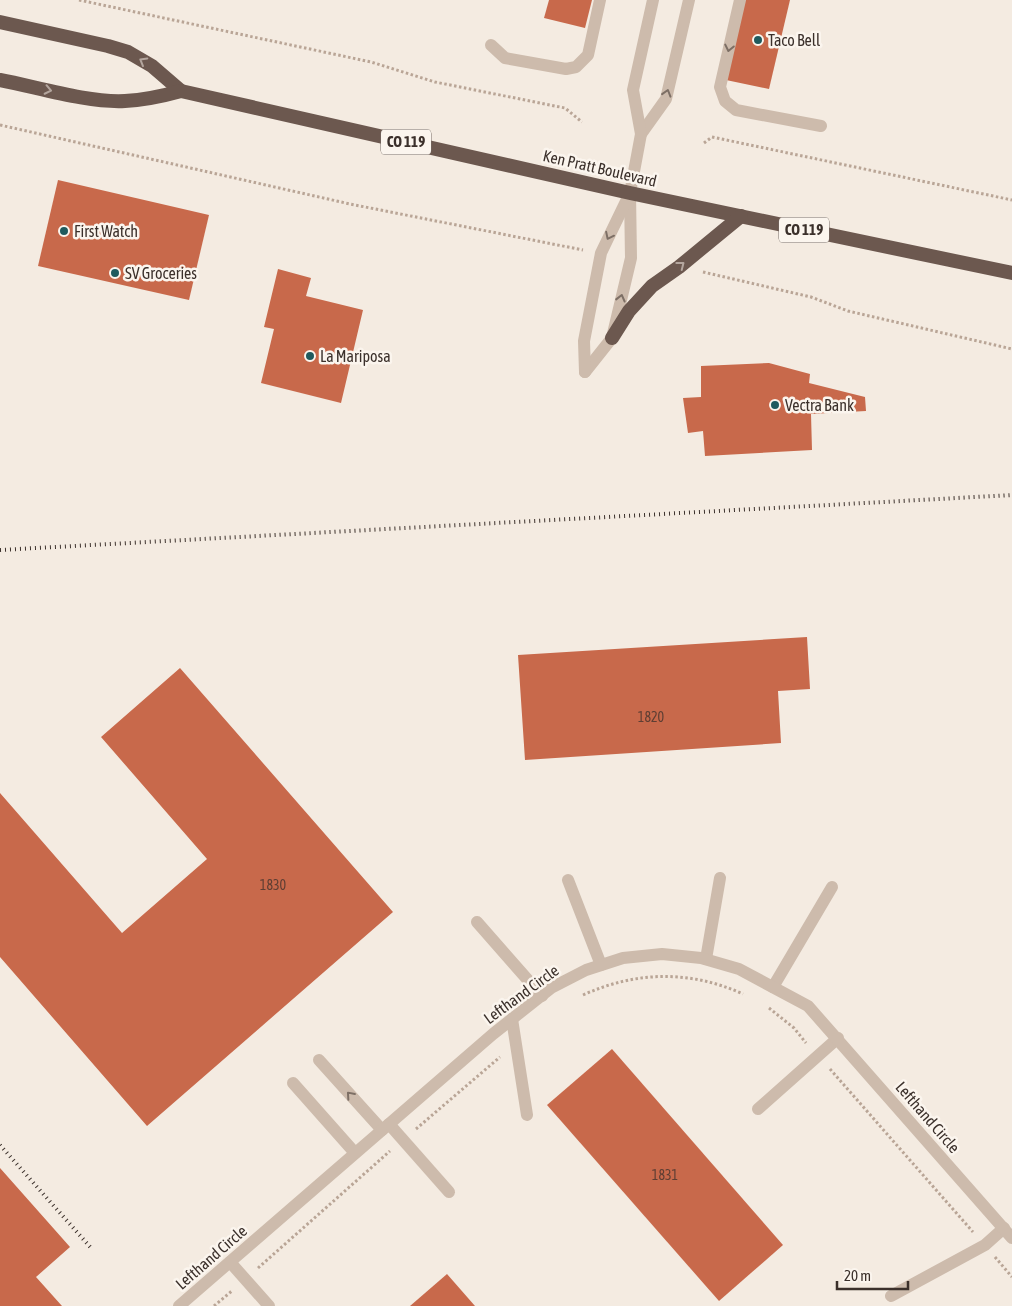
<svg xmlns="http://www.w3.org/2000/svg" width="1012" height="1306" viewBox="0 0 1012 1306" font-family="'Asap Condensed',sans-serif">
<style>
.building{fill:#c8694b}
.lines{fill:none;stroke-linecap:round;stroke-linejoin:round}
.path{stroke:#b9a596;stroke-width:3;stroke-dasharray:2.5 2.5;stroke-linecap:butt}
.service{stroke:#cdbbac;stroke-width:12}
.minor{stroke:#cdbbac;stroke-width:12}
.trunk{stroke:#6c584f;stroke-width:14}
.rail{stroke:#3b302b;stroke-width:4;stroke-dasharray:1 4;stroke-linecap:butt}
.oneway{stroke:#7d6f65}
.oneway2{stroke:#b4a69e}
.poi-dot{fill:#1f5a5e;stroke:#fbf5ee;stroke-width:2}
.labels{text-anchor:middle;stroke-width:5;stroke-linejoin:round;paint-order:stroke}
.number-label{font-size:14px;fill:#5e3e33}
.shield{fill:#fbf5ee;stroke:#756b66;stroke-width:1}
.shield-label{font-size:15px;font-weight:bold;fill:#3b302b}
.poi-label{font-size:16px;fill:#3b302b;stroke:#fbf5ee;text-anchor:start}
.street-label{font-size:16px;fill:#3b302b;stroke:#fbf5ee}
</style>
<rect width="100%" height="100%" fill="#f4ebe1"/>
<g class="building">
<path d="M 549,0 L 592,0 L 585,28 L 544,18 Z"/>
<path d="M 745,0 L 790,0 L 769,89 L 726,80 Z"/>
<path d="M 58,180 L 209,215 L 189,300 L 38,266 Z"/>
<path d="M 278,269 L 311,278 L 306,296 L 363,310 L 341,403 L 261,383 L 274,329 L 264,327 Z"/>
<path d="M 769,363 L 810,374 L 809,383 L 865,397 L 866,411 L 811,414 L 812,450 L 705,456 L 703,431 L 688,433 L 683,398 L 701,397 L 701,366 Z"/>
<path d="M 807,637 L 810,689 L 778,691 L 781,743 L 525,760 L 518,655 Z"/>
<path d="M 180,668 L 393,912 L 147,1126 L 0,957 L 0,793 L 122,933 L 207,859 L 101,737 Z"/>
<path d="M 612,1049 L 783,1245 L 719,1301 L 547,1105 Z"/>
<path d="M 0,1168 L 70,1247 L 36,1277 L 62,1306 L 0,1306 Z"/>
<path d="M 447,1274 L 475,1306 L 410,1306 Z"/>
</g>
<g class="lines">
<g class="path">
<path d="M 79,0 L 371,62 L 435,82 L 565,108 L 582,122"/>
<path d="M 0,125 L 350,204 L 583,250"/>
<path d="M 704,143 L 712,137 L 1012,200"/>
<path d="M 703,272 L 811,297 L 848,311 L 1012,349"/>
<path d="M 583,995 C 636,971 690,970 743,994"/>
<path d="M 769,1008 L 794,1028 L 806,1043"/>
<path d="M 830,1069 L 973,1232"/>
<path d="M 416,1129 L 500,1057"/>
<path d="M 995,1257 L 1012,1277"/>
<path d="M 258,1268 L 390,1151"/>
<path d="M 214,1306 L 233,1290"/>
</g>
<g class="service">
<path d="M 740,0 L 720,87 L 725,101 L 736,110 L 821,126"/>
<path d="M 491,45 L 505,58 L 566,69 L 576,67 L 588,55 L 600,0"/>
<path d="M 641,134 L 666,99 L 689,0"/>
<path d="M 585,372 L 612,338 L 631,258 L 630,193 L 641,134 L 633,90 L 653,0"/>
<path d="M 585,372 L 584,341 L 601,253 L 629,195"/>
<path d="M 568,880 L 601,965"/>
<path d="M 477,922 L 542,996"/>
<path d="M 706,959 L 720,878"/>
<path d="M 773,987 L 832,887"/>
<path d="M 512,1019 L 527,1115"/>
<path d="M 319,1060 L 382,1130"/>
<path d="M 293,1083 L 355,1153"/>
<path d="M 758,1109 L 838,1038"/>
<path d="M 389,1124 L 449,1192"/>
<path d="M 230,1262 L 269,1306"/>
<path d="M 891,1296 L 985,1245 L 1004,1228"/>
</g>
<path class="minor" d="M 179,1306 L 493,1034 L 551,988 L 586,970 L 623,958 L 662,954 L 701,958 L 739,969 L 808,1006 L 1012,1238"/>
<g class="trunk">
<path d="M 0,22 L 108,46 L 128,52 L 152,66 L 181,91"/>
<path d="M 0,80 C 37,87 88,103 125,101 C 144,100 163,96 181,91 L 630,193 L 1012,273"/>
<path d="M 612,338 L 629,311 L 652,286 L 679,267 L 741,216"/>
</g>
<g class="rail">
<path d="M 0,550 L 1012,495"/>
<path d="M 0,1145 L 91,1248"/>
</g>
</g>
<defs><path id="oneway-chevron" d="M-2-3.5L2.5 0L-2 3.5" fill="none" stroke-width="1.6" stroke-linecap="round" stroke-linejoin="round" transform="scale(1.25)"/></defs>
<g class="oneway">
<use href="#oneway-chevron" transform="translate(729 48) rotate(102)"/>
<use href="#oneway-chevron" transform="translate(667 93) rotate(-73)"/>
<use href="#oneway-chevron" transform="translate(609 236) rotate(116)"/>
<use href="#oneway-chevron" transform="translate(621 298) rotate(-76)"/>
<use href="#oneway-chevron" transform="translate(350 1095) rotate(-131)"/>
</g>
<g class="oneway2">
<use href="#oneway-chevron" transform="translate(143 61) rotate(-150)"/>
<use href="#oneway-chevron" transform="translate(48 90) rotate(12)"/>
<use href="#oneway-chevron" transform="translate(681 265) rotate(-38)"/>
</g>
<g class="poi-dot">
<circle cx="758" cy="40" r="5"/>
<circle cx="64" cy="231" r="5"/>
<circle cx="115" cy="273" r="5"/>
<circle cx="310" cy="356" r="5"/>
<circle cx="775" cy="405" r="5"/>
</g>
<g class="labels">
<g class="number-label">
<text x="651" y="722">1820</text>
<text x="273" y="890">1830</text>
<text x="665" y="1180">1831</text>
</g>
<g class="shield">
<rect x="381" y="129.5" width="50" height="25" rx="4"/>
<rect x="779" y="217.5" width="50" height="25" rx="4"/>
</g>
<g class="shield-label">
<text x="406" y="147">CO 119</text>
<text x="804" y="235">CO 119</text>
</g>
<g class="poi-label">
<text x="768" y="46">Taco Bell</text>
<text x="74" y="237">First Watch</text>
<text x="125" y="279">SV Groceries</text>
<text x="320" y="362">La Mariposa</text>
<text x="785" y="411">Vectra Bank</text>
</g>
<g class="street-label">
<text transform="translate(600 168) rotate(13)" y="6">Ken Pratt Boulevard</text>
<text transform="translate(521 994) rotate(-36)" y="6">Lefthand Circle</text>
<text transform="translate(928 1117) rotate(49)" y="6">Lefthand Circle</text>
<text transform="translate(211 1257) rotate(-41)" y="6">Lefthand Circle</text>
</g>
</g>
<path d="M837 1281v8h71v-8" fill="none" stroke="#3b302b" stroke-width="2.5"/>
<text x="844" y="1281" font-size="15" fill="#3b302b" stroke="#fbf5ee" stroke-width="4" paint-order="stroke">20 m</text>
</svg>
